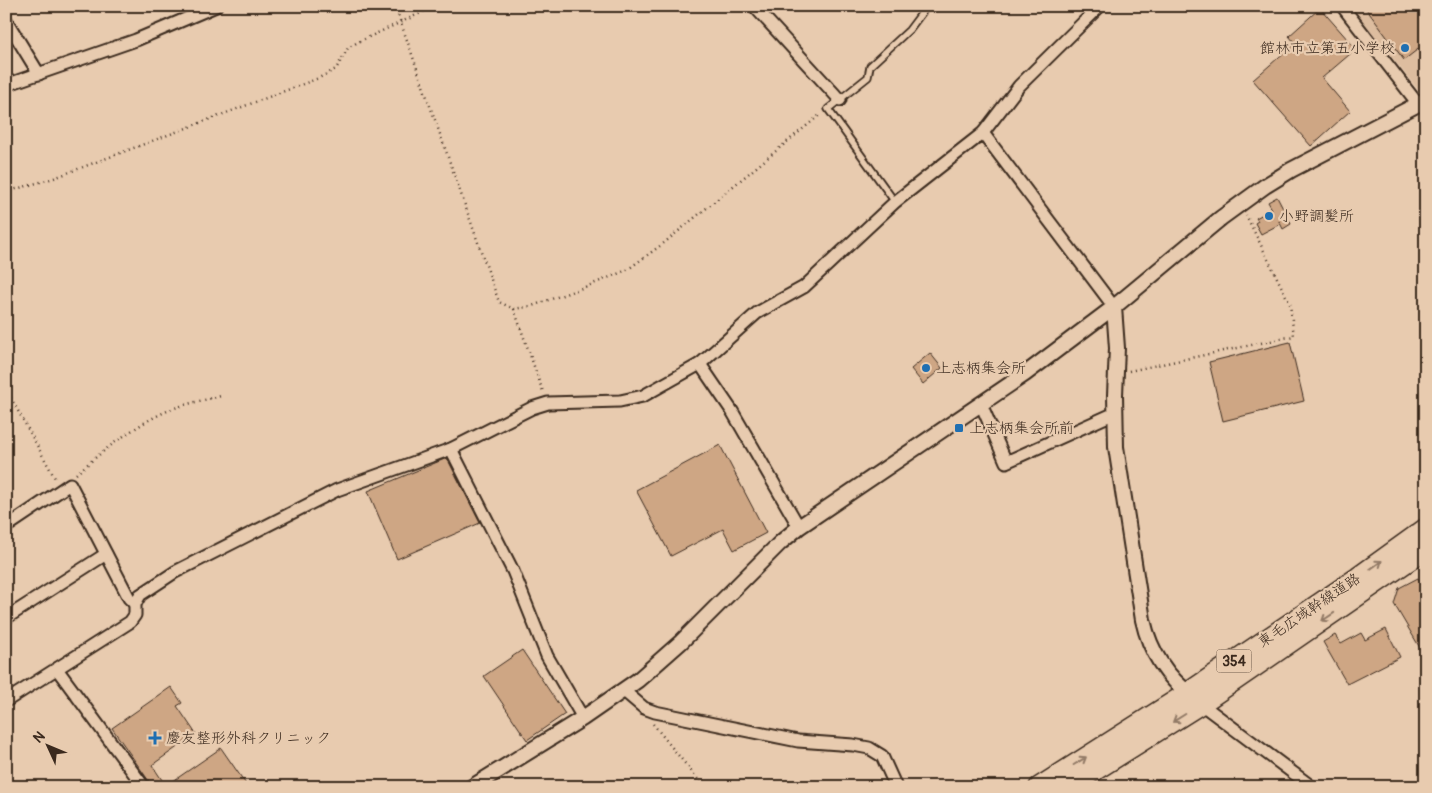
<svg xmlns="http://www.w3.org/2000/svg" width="1432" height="793" viewBox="0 0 1432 793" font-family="Pangolin,'Klee One',sans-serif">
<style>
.built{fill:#ddbd9f}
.building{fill:#cea684;stroke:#3b2a1e}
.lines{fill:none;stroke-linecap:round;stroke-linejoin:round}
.service-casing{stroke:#3b2a1e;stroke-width:9}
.minor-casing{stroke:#3b2a1e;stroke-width:15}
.tertiary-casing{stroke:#3b2a1e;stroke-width:18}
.trunk-casing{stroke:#3b2a1e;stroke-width:22}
.path{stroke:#3b2a1e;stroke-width:2.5;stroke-dasharray:1 4;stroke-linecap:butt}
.service{stroke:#e8cbaf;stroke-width:5.5}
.minor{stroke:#e8cbaf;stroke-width:11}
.tertiary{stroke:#e8cbaf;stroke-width:14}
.trunk{stroke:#e8cbaf;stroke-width:19}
.oneway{stroke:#927a66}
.poi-dot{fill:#1f6fb2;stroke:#e8cbaf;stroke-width:2}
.labels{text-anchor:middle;stroke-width:4.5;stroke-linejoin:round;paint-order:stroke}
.shield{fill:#e8cbaf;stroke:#6f5a4a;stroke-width:1}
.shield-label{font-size:14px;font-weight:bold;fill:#3b2a1e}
.poi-label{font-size:15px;fill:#3b2a1e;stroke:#e8cbaf;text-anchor:start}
.street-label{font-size:15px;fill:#3b2a1e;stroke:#e8cbaf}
</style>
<rect width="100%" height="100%" fill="#e8cbaf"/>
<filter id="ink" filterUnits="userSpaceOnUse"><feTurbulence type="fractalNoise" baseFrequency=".02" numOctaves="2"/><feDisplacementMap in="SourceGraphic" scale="10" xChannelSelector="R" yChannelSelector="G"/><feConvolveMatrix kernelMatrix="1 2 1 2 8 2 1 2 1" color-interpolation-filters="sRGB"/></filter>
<g filter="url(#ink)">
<path class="built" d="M 1351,6 L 1426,6 L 1426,89 L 1421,93 Z"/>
<g class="building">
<path d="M 1364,6 L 1420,6 L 1426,15 L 1426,43 L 1404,60 Z"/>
<path d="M 1320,8 L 1356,49 L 1322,78 L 1350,111 L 1311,146 L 1253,80 L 1295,43 L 1289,36 Z"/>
<path d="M 1277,197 L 1291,224 L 1283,229 L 1279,221 L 1280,224 L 1261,234 L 1255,223 L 1258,221 L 1256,218 L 1272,209 L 1268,202 Z"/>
<path d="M 1290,342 L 1304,401 L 1223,421 L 1209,362 Z"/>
<path d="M 930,353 L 942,368 L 923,384 L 911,369 Z"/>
<path d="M 720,445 L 766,533 L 734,550 L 723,529 L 671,556 L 636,490 Z"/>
<path d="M 447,458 L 480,523 L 397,559 L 368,491 Z"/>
<path d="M 1418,578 L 1426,591 L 1426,658 L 1394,604 L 1399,588 Z"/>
<path d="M 1386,629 L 1400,657 L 1347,684 L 1323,642 L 1335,635 L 1341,644 L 1361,633 L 1365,640 Z"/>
<path d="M 522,650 L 565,714 L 527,740 L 484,676 Z"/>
<path d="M 171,687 L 182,703 L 177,706 L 196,734 L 152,765 L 166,786 L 221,748 L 248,787 L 153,787 L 112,728 Z"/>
</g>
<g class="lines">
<g class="service-casing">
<path id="service" d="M 895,202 L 828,109 L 868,77 L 870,66 L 909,30 L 927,6"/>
</g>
<g class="minor-casing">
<g id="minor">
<path d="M 754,6 L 840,100"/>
<path d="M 1342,6 L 1418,104"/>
<path d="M 6,20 L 39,74"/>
<path d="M 6,85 L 136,40 L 216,6"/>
<path d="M 983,133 L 1114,307"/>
<path d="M 700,364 L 732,411 L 799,527"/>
<path d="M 981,404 L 1006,462 L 1115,413"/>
<path d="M 451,449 L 513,571 L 547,656 L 583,718"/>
<path d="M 6,527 L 70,484 L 129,598 L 135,604"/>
<path d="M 6,618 L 106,554"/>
<path d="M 57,669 L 144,787"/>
<path d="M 624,691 L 644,708 L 655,712 L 798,741 L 853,745 L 869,748 L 882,756 L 896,787"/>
<path d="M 6,701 L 130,622 L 135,615 L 135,604 L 140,595 L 175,572 L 337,490 L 451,449 L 532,408 L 548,403 L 620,401 L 643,396 L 700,364 L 757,313 L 804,287 L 895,202 L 983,133 L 1019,86 L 1100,6"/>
<path d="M 1201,704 L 1312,787"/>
</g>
</g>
<g class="tertiary-casing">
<g id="tertiary">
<path d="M 1114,307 L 1117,348 L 1115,395 L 1116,447 L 1143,620 C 1150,652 1166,677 1193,697"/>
<path d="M 472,787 L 583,718 L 638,680 L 681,642 L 780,543 L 799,527 L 1025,374 L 1114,307 L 1221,218 L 1265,186 L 1291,170 L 1426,100"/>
</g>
</g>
<g class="trunk-casing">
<g id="trunk">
<path d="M 1039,787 L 1187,693 L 1358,577 L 1426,528"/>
<path d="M 1069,787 L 1201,704 L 1426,549"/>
</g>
</g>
<g class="path">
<path d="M 395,6 L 494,288 L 499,302 L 514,309 L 532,306 L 593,284 L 627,270 L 664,243 L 821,114"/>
<path d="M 6,192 L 54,178 L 319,78 L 336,69 L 348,48 L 358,42 L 436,6"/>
<path d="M 514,309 L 543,392"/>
<path d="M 1129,371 L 1294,336 L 1290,304 L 1246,215"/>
<path d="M 6,389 L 56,480"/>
<path d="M 76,474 C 104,450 137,423 172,409 C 188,403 205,400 221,396"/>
<path d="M 653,724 L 704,787"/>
</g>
<use href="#service" class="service"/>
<use href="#minor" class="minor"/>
<use href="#tertiary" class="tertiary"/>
<use href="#trunk" class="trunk"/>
</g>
<defs><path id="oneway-shaft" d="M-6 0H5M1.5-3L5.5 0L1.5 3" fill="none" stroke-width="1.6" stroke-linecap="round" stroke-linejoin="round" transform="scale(1.25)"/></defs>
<g class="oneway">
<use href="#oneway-shaft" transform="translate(1376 565) rotate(-36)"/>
<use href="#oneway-shaft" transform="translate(1328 617) rotate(146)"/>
<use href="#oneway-shaft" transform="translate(1179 718) rotate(148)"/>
<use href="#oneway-shaft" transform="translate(1080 761) rotate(-32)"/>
</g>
</g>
<g class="poi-dot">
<circle cx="1405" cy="48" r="5"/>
<circle cx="1269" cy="216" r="5"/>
<circle cx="926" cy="368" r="5"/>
<rect x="954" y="423" width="10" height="10" rx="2.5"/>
<path d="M152.5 730.5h5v5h5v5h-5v5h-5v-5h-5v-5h5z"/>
</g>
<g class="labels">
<rect class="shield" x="1216.5" y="649.5" width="35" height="23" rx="4"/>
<g class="shield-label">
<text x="1234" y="666">354</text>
</g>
<g class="poi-label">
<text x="1395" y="53" text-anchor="end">館林市立第五小学校</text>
<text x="1279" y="221">小野調髪所</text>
<text x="936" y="373">上志柄集会所</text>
<text x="969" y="433">上志柄集会所前</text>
<text x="166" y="743">慶友整形外科クリニック</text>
</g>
<g class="street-label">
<text transform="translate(1309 610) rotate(-34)" y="5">東毛広域幹線道路</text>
</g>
</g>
<rect width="1432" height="793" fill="none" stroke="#e8cbaf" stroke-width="25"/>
<rect x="12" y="12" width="1407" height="768" fill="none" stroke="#3b2a1e" stroke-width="2" filter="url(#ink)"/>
<g transform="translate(48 746) rotate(314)" stroke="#e8cbaf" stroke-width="4" paint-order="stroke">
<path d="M0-4L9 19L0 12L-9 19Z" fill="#3b2a1e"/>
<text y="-8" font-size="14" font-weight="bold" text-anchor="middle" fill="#3b2a1e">N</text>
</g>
</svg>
